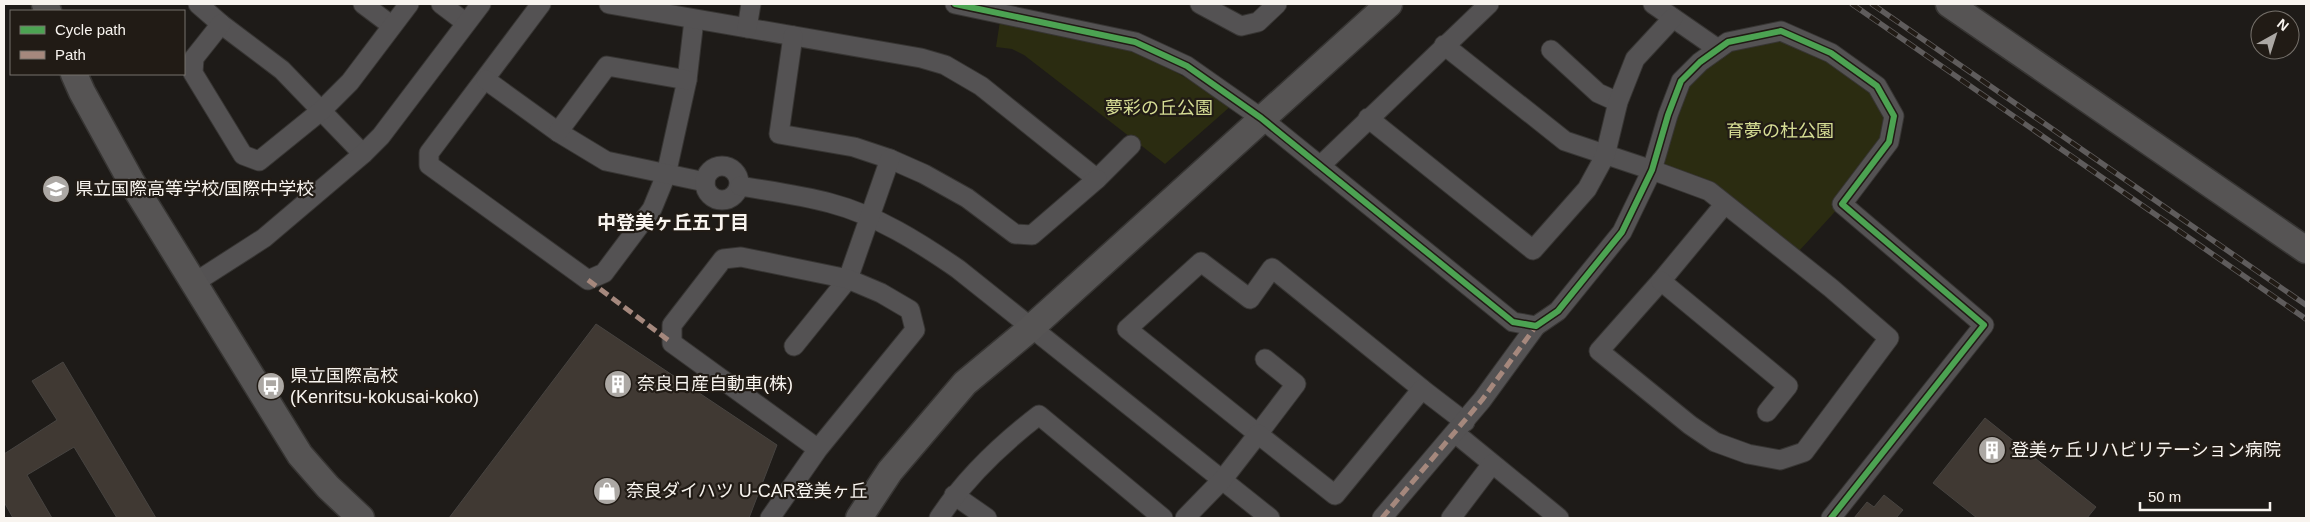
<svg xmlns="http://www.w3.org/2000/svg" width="2310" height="522" viewBox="0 0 2310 522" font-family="Arial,'Noto Sans JP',sans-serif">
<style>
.green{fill:#2b2c11}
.building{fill:#403933;stroke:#474441}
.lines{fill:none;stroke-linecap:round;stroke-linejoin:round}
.street-casing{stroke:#373533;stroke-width:21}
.secondary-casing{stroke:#373533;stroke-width:29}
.street{stroke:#545253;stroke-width:19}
.secondary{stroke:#565454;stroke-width:26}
.rail-casing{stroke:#5f5c5c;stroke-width:5.5}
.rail{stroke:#211b15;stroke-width:4;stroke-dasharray:11;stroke-linecap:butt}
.quiet{stroke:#a5887d;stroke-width:5;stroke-dasharray:10 5;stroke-linecap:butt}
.cycleway-casing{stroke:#211b15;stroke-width:9}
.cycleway{stroke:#4ca352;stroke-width:6}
.labels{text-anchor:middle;stroke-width:4.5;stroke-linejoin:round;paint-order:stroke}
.park-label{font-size:18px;fill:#d5dc94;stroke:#211b15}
.poi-label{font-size:18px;fill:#f8f4ef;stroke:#211b15;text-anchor:start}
.neighbourhood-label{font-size:19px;font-weight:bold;fill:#f8f4ef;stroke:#211b15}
</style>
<rect width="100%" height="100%" fill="#1e1b18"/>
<g class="green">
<path d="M 1000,21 L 1111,42 L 1162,64 L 1232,105 L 1165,164 L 1024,55 L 1012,49 L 996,47 Z"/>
<path d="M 1781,31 L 1831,53 L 1894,116 L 1842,204 L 1799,251 L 1724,205 L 1652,170 L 1668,115 L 1700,62 Z"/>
</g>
<g class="building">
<path d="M 596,324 L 777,445 L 749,518 L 449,518 Z"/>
<path d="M 63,362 L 156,518 L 117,518 L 74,447 L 27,475 L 52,518 L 13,518 L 4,502 L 4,454 L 57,420 L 32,381 Z"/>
<path d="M 1985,418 L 2096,507 L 2087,518 L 1977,518 L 1933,483 Z"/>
<path d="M 1884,495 L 1903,510 L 1896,518 L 1854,518 L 1867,502 L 1874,507 Z"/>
</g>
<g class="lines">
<g class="street-casing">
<g id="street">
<path d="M 198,4 L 221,24 L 282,70 L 363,154"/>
<path d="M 363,4 L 391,25"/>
<path d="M 441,4 L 466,23"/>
<path d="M 541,4 L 429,153 L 429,165 L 588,280 L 604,273 L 652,209 L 666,175 L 687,80 L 694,20"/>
<path d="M 609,4 L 921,58 L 945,65 L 981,86 L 1097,179 L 1131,145"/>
<path d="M 955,4 L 1135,42 L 1187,66 L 1261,118 L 1513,322 L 1536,326 L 1558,311 L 1622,232 L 1652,170 L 1668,115 L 1681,81 L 1700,62 L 1728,42 L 1781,31 L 1831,53 L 1877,86 L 1894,116 L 1889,142 L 1842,204 L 1984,325 L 1831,518"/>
<path d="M 1200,4 L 1241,26 L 1258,22 L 1277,4"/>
<path d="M 1653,4 L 1718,49"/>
<path d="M 221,24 L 194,58 L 193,73 L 243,155 L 259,161 L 322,110 L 350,82 L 409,4"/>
<path d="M 747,28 L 751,4"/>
<path d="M 793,36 L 779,134 L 854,147 L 890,159 L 924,174 L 967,198 L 1015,234 L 1032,235 L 1097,179"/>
<path d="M 1444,45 L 1565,141 L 1652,170 L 1709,191 L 1831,288 L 1889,338 L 1804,452 L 1780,460 L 1748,454 L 1715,442 L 1690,425 L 1599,351 L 1661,281 L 1724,205"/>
<path d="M 1551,50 L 1598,93 L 1618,102"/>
<path d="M 486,80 L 558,132 L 606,161 L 705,182"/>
<path d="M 1368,118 L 1533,250 L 1587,189 L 1605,156 L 1618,102 L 1635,59 L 1673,18"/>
<path d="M 558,132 L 607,66 L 687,80"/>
<circle cx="722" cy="183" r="17"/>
<path d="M 1320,166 L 1489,4"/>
<path d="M 740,186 C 769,191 801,195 830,203 C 876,215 919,242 958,269 L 1270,518"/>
<path d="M 1661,281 L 1788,386 L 1767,412"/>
<path d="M 194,283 L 264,238 L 363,154 L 381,136 L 481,4"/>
<path d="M 794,346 L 848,279 L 890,159"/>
<path d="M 1265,359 L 1296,384 L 1258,434 L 1127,329 L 1201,262 L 1250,299 L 1272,268 L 1422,389"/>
<path d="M 1455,433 L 1559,518"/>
<path d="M 954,495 L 987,518"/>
<path d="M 770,518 L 818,449 L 915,330 L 910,310 L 881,293 L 848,279 L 741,257 L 723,259 L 672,325 L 672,343 L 818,449"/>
<path d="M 939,518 C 966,477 1000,445 1039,415 L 1163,518"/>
<path d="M 1185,518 L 1223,479 L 1258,434 L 1335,495 L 1422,389 L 1465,422"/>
<path d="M 1382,518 L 1482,400 L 1536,326"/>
<path d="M 1451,518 L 1492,464"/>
</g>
</g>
<g class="secondary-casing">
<g id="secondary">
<path d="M 45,4 L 48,11"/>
<path d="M 1949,4 L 2306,250"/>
<path d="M 74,74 L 82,92 L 131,181 L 300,455 L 328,487 L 361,518"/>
<path d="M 859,518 L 890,471 L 965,383 L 1031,328 L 1389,4"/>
</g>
</g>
<use href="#street" class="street"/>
<use href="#secondary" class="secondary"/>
<g class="rail-casing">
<g id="rail">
<path d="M 1852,4 L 2306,319"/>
<path d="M 1872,4 L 2306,305"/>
</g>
</g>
<use href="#rail" class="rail"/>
<g class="quiet">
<path d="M 588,280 L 672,343"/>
<path d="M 1382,518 L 1482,400 L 1536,326"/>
</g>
<g class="cycleway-casing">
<path id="cycleway" d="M 955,4 L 1135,42 L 1187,66 L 1261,118 L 1513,322 L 1536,326 L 1558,311 L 1622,232 L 1652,170 L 1668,115 L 1681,81 L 1700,62 L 1728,42 L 1781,31 L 1831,53 L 1877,86 L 1894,116 L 1889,142 L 1842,204 L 1984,325 L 1831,518"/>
</g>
<use href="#cycleway" class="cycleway"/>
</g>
<defs>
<g id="school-disc" transform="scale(1.4375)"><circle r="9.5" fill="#aca8a4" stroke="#211b15"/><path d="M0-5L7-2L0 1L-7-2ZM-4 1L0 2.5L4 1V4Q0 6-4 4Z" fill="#fff"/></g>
<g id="building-disc" transform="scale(1.4375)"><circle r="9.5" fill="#aca8a4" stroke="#211b15"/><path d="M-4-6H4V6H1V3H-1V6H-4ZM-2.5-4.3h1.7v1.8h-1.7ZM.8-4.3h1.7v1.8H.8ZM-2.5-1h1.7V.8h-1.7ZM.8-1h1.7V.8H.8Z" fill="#fff"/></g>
<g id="bus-disc" transform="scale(1.4375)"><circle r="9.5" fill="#aca8a4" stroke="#211b15"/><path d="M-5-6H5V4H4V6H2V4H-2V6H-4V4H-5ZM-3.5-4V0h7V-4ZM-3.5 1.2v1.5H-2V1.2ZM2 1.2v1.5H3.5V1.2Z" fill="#fff"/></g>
<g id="shop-disc" transform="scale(1.4375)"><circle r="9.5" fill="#aca8a4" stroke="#211b15"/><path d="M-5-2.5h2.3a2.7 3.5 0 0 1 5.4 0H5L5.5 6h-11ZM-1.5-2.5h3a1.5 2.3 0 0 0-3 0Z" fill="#fff"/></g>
</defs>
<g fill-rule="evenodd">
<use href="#school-disc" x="56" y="189"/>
<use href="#building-disc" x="618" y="384"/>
<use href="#bus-disc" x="271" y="386"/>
<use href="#building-disc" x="1992" y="450"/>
<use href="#shop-disc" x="607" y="491"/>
</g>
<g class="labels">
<g class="park-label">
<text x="1159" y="114">夢彩の丘公園</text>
<text x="1780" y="137">育夢の杜公園</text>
</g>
<g class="poi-label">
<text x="75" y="195">県立国際高等学校/国際中学校</text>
<text x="290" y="382">県立国際高校<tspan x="290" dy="21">(Kenritsu-kokusai-koko)</tspan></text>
<text x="637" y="390">奈良日産自動車(株)</text>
<text x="2011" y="456">登美ヶ丘リハビリテーション病院</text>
<text x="626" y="497">奈良ダイハツ U-CAR登美ヶ丘</text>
</g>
<g class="neighbourhood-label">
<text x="673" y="229">中登美ヶ丘五丁目</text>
</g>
</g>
<rect width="2310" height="522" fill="none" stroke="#f8f4ef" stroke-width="10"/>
<rect x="10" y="10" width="175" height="65" fill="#211b15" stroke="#77726c"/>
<rect x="20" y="26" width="25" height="8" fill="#4ca352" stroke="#77726c"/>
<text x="55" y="35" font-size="15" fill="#f8f4ef">Cycle path</text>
<rect x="20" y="51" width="25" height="8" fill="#a5887d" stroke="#77726c"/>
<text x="55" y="60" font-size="15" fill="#f8f4ef">Path</text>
<g transform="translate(2275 35) rotate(39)"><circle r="24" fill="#211b15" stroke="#77726c"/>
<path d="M0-4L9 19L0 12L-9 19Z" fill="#aca8a4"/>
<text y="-8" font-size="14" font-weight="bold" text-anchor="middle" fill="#f8f4ef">N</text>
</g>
<path d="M2140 502v8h130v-8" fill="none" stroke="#f8f4ef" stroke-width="2.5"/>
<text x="2148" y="502" font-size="15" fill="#f8f4ef" stroke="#211b15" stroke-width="4" paint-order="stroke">50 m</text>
</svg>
